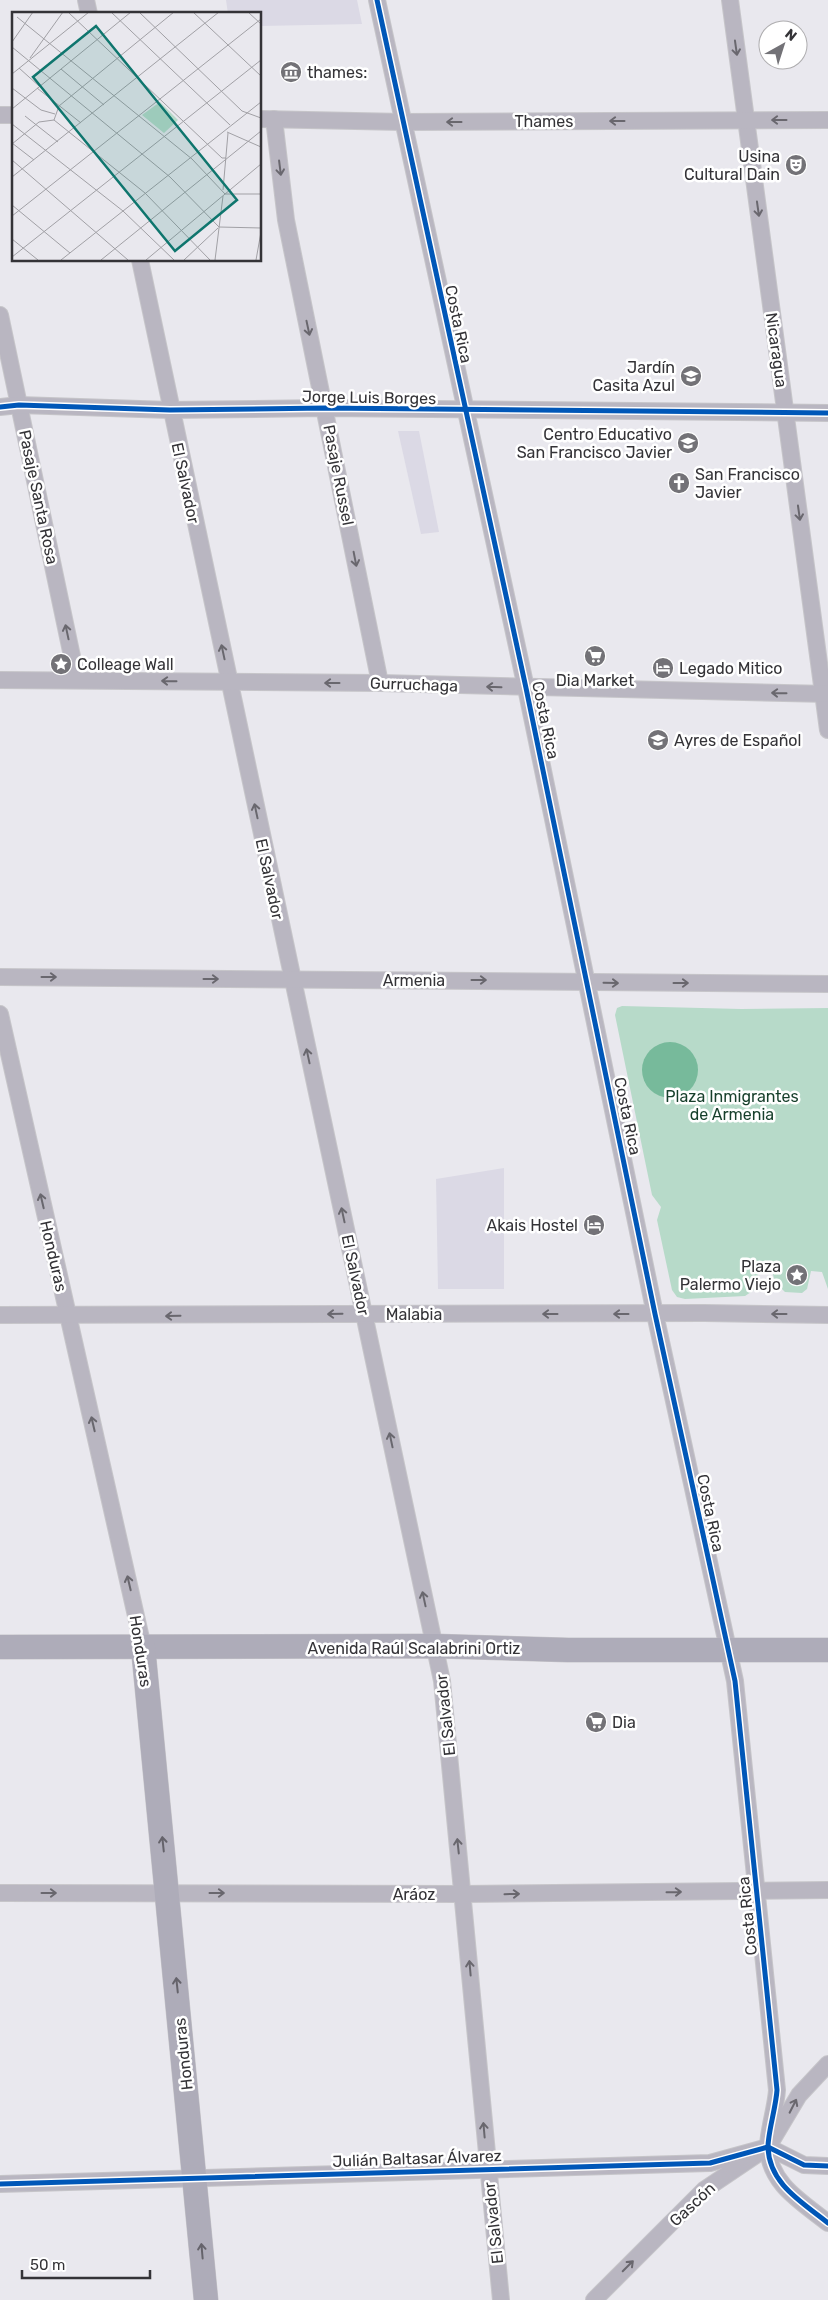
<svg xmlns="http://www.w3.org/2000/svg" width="828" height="2300" viewBox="0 0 828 2300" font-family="Rubik,sans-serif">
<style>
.built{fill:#dbd9e5}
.green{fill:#b7dac9}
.water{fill:#77ba9b}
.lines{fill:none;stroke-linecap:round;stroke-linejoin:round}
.street-casing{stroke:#c6c5c9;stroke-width:18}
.secondary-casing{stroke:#c6c5c9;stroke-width:25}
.street{stroke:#b9b6c1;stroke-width:16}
.secondary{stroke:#aeacb9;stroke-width:24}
.cycleway-casing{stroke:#fff;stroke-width:8}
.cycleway{stroke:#0057b8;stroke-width:5}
.oneway{stroke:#69676e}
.oneway2{stroke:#65636b}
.labels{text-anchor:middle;stroke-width:5;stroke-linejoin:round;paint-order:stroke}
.poi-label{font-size:16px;fill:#343337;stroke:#fff;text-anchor:start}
.street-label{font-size:16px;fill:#343337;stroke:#fff}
.park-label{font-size:16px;fill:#163f2b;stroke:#fff}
.inset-road{fill:none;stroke:#a1a0a5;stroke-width:1}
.view{fill:#0f766e;fill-opacity:0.15;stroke:#0f766e;stroke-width:2.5}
.inset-edge{fill:none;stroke:#343337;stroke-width:2.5}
</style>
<rect width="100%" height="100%" fill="#e9e8ee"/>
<g class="built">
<path d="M 226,0 L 357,0 L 362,24 L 260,26 L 260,14 L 228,14 Z"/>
<path d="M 398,431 L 419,431 L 439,532 L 421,534 Z"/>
<path d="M 504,1168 L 504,1289 L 438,1289 L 436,1179 Z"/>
</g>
<path class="green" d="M 622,1006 L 741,1009 L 828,1008 L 828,1289 L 822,1272 L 811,1271 L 807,1289 L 802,1293 L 785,1292 L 775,1282 L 772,1271 L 759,1272 L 754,1290 L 745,1296 L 685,1299 L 677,1297 L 672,1290 L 657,1220 L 661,1207 L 652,1195 L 615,1015 L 617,1008 Z"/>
<circle class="water" cx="670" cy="1070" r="28"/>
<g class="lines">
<g class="street-casing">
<g id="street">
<path d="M 86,0 L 89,14"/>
<path d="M 377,0 L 526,688 L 655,1314 L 735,1681 L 777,2090 C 776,2107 768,2132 768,2147 C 769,2184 802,2202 828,2223"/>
<path d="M 730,0 L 828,730"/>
<path d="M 0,115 L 14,115"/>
<path d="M 260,119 L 403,122 L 828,120"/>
<path d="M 274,119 L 286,220 L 380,683"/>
<path d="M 140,260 L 442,1681 L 501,2300"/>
<path d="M 0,315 L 77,680"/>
<path d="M 0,407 L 19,405 L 170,410 L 325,408 L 828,413"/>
<path d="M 0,680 L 380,683 L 828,694"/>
<path d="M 0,977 L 828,984"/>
<path d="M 0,1014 L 143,1647"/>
<path d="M 0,1315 L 704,1313 L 828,1315"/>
<path d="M 0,1893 L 463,1894 L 828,1890"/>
<path d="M 0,2184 L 710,2163 L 768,2147 L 804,2165 L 828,2166"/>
<path d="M 594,2300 L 704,2190 L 768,2147 L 799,2095 L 828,2064"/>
</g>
</g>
<g class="secondary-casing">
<g id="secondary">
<path d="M 0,1647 L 435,1646 L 568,1650 L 828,1650"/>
<path d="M 143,1647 L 206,2300"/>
</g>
</g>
<use href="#street" class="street"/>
<use href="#secondary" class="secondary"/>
<g class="cycleway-casing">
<g id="cycleway">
<path d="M 377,0 L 526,688 L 655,1314 L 735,1681 L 777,2090 C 776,2107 768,2132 768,2147 C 769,2184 802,2202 828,2223"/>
<path d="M 0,407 L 19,405 L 170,410 L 325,408 L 828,413"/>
<path d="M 0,2184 L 710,2163 L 768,2147 L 804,2165 L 828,2166"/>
</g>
</g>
<use href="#cycleway" class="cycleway"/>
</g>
<defs><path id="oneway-shaft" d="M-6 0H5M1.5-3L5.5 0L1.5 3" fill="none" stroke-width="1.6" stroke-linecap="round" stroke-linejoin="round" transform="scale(1.25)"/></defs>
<g class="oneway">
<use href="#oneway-shaft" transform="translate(736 48) rotate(82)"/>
<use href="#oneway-shaft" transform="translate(779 120) rotate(-180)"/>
<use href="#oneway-shaft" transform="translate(617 121) rotate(180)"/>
<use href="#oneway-shaft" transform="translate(454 122) rotate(180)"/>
<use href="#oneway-shaft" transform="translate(280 168) rotate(83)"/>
<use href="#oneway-shaft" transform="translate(758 209) rotate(82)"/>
<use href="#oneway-shaft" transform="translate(308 328) rotate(78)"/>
<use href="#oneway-shaft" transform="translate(799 513) rotate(82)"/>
<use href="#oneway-shaft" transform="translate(355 559) rotate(79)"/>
<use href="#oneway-shaft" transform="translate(67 632) rotate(-102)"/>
<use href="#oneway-shaft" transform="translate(223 652) rotate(-102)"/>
<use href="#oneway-shaft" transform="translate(169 681) rotate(-179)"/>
<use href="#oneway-shaft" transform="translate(332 683) rotate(-180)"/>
<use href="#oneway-shaft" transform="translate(494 687) rotate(-178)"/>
<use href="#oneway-shaft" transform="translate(779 693) rotate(-179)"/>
<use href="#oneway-shaft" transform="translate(256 811) rotate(-102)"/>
<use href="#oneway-shaft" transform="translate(49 977)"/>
<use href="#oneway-shaft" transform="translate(211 979)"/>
<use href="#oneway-shaft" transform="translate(479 980)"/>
<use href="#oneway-shaft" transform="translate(611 983) rotate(1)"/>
<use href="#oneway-shaft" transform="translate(681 983)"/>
<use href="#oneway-shaft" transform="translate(308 1056) rotate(-102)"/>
<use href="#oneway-shaft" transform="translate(42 1201) rotate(-103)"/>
<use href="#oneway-shaft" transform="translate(343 1215) rotate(-102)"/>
<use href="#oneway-shaft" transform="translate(335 1314) rotate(179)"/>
<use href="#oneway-shaft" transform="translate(550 1314) rotate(-180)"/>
<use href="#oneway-shaft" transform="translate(621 1314) rotate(180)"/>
<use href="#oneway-shaft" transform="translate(779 1314) rotate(-180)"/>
<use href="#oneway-shaft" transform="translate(173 1316) rotate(179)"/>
<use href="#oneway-shaft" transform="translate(93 1424) rotate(-103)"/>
<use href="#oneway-shaft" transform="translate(391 1440) rotate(-102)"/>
<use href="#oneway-shaft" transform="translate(129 1583) rotate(-103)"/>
<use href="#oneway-shaft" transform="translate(424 1599) rotate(-102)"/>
<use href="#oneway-shaft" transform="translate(458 1846) rotate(-96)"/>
<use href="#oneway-shaft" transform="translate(674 1892) rotate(-1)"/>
<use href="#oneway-shaft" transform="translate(49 1893)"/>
<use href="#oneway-shaft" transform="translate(217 1893)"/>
<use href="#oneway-shaft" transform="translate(512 1894) rotate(-1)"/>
<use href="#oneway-shaft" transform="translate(470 1968) rotate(-95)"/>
<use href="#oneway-shaft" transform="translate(793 2106) rotate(-63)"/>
<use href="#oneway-shaft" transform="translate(484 2130) rotate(-95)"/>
<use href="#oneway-shaft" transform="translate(628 2266) rotate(-45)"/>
</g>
<g class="oneway2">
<use href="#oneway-shaft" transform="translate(163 1844) rotate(-96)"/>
<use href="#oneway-shaft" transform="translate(177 1985) rotate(-96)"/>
<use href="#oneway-shaft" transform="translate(202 2251) rotate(-95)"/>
</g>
<defs>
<g id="museum-disc" transform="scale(1.125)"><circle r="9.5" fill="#737277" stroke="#fff"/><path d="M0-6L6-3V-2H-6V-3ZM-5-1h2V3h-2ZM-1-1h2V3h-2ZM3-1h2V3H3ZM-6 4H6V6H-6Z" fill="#fff"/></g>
<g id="theatre-disc" transform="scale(1.125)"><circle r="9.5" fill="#737277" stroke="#fff"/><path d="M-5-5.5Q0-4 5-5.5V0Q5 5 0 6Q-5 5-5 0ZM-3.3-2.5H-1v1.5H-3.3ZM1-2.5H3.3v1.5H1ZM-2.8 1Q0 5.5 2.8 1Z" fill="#fff"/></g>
<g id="school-disc" transform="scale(1.125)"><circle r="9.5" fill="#737277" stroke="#fff"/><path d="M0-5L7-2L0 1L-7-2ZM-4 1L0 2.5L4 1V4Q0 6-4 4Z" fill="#fff"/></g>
<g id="church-disc" transform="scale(1.125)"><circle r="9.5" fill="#737277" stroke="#fff"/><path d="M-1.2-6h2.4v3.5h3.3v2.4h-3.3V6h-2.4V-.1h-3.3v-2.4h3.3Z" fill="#fff"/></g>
<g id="supermarket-disc" transform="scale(1.125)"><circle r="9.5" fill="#737277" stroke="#fff"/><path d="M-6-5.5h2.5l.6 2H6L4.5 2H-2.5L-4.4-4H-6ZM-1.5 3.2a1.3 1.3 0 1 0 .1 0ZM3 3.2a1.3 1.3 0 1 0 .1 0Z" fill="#fff"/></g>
<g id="sight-disc" transform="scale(1.125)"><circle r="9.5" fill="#737277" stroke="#fff"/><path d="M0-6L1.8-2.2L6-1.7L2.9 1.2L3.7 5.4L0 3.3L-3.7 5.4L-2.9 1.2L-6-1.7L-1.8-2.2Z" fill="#fff"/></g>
<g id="hotel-disc" transform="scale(1.125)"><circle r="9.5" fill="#737277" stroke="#fff"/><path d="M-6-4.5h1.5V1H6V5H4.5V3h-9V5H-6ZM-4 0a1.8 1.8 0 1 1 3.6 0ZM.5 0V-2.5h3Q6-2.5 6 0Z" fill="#fff"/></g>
<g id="university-disc" transform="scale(1.125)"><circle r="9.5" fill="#737277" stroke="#fff"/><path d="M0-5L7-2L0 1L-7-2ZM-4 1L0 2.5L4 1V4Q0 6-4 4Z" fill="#fff"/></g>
</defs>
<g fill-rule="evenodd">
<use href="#museum-disc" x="291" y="72"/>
<use href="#theatre-disc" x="796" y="165"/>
<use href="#school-disc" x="691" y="376"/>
<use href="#school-disc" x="688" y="443"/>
<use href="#church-disc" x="679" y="483"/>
<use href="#supermarket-disc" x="595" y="656"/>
<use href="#sight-disc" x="61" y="664"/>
<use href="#hotel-disc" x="663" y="668"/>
<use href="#university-disc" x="658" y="740"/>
<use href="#hotel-disc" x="594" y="1225"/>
<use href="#sight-disc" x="797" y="1275"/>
<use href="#supermarket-disc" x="596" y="1722"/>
</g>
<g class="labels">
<g class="poi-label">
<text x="307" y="78">thames:</text>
<text x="780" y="162" text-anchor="end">Usina<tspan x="780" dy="18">Cultural Dain</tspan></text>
<text x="675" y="373" text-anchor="end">Jardín<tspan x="675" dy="18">Casita Azul</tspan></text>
<text x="672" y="440" text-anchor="end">Centro Educativo<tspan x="672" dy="18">San Francisco Javier</tspan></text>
<text x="695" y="480">San Francisco<tspan x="695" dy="18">Javier</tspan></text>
<text x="77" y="670">Colleage Wall</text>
<text x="679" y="674">Legado Mitico</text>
<text x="595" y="686" text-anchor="middle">Dia Market</text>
<text x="674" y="746">Ayres de Español</text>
<text x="578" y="1231" text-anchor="end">Akais Hostel</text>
<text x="781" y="1272" text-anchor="end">Plaza<tspan x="781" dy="18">Palermo Viejo</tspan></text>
<text x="612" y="1728">Dia</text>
</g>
<g class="street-label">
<text x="544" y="127">Thames</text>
<text transform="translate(459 324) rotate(78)" y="6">Costa Rica</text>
<text transform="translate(777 350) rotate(82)" y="6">Nicaragua</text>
<text transform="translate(369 397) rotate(1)" y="6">Jorge Luis Borges</text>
<text transform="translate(339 475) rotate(79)" y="6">Pasaje Russel</text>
<text transform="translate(186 483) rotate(78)" y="6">El Salvador</text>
<text transform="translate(39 497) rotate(78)" y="6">Pasaje Santa Rosa</text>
<text transform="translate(414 684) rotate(2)" y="6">Gurruchaga</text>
<text transform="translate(546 720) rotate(78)" y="6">Costa Rica</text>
<text transform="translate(270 879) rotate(78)" y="6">El Salvador</text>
<text x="414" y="986">Armenia</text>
<text transform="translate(628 1116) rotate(78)" y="6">Costa Rica</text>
<text transform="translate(54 1256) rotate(77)" y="6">Honduras</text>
<text transform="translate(356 1275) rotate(78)" y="6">El Salvador</text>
<text x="414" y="1320">Malabia</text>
<text transform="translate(711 1513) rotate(78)" y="6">Costa Rica</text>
<text x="414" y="1654">Avenida Raúl Scalabrini Ortiz</text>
<text transform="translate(141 1651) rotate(81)" y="6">Honduras</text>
<text transform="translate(445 1715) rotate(-96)" y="6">El Salvador</text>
<text x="414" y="1900">Aráoz</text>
<text transform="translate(747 1916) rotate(-96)" y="6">Costa Rica</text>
<text transform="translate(183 2054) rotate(-96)" y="6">Honduras</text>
<text transform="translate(417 2158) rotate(-2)" y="6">Julián Baltasar Álvarez</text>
<text transform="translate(692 2204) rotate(-43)" y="6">Gascón</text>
<text transform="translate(493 2223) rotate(-96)" y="6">El Salvador</text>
</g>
<g class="park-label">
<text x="732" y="1102">Plaza Inmigrantes<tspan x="732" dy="18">de Armenia</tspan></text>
</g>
</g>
<g transform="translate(12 12)">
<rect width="249" height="249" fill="#e9e8ee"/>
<path d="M 148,90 L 166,108 L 152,121 L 130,103 Z" fill="#b7dac9"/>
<path class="inset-road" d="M 56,0 L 210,146 L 214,146M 99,0 L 218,113M 127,0 L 230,99 L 249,106M 181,0 L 249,64M 236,0 L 249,12M 5,5 L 180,147 L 213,182 L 249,182M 0,30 L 21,0M 0,35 L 158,165 L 207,215 L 249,216M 18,46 L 51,0M 7,56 L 27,74M 49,57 L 92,93M 0,62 L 77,0M 0,76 L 29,98 L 43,102M 25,76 L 69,111M 0,97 L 119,0M 13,104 L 46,130M 42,108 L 133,181 L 198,248M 42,108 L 47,94 L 162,0M 0,112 L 111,199 L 162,248M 215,120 L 249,135M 0,131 L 22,148M 0,132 L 27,110 L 42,108M 0,148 L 116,248M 0,165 L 207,0M 211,178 L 216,121M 0,193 L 58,241M 0,204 L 249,7M 0,227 L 26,248M 0,245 L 249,48M 49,248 L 249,90M 89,248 L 249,119M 134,248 L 249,152M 172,248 L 206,216M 203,248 L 211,184M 244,248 L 249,220"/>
<path class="view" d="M 84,14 L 225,188 L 163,239 L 21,65 Z"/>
<rect width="249" height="249" class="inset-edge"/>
</g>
<g transform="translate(783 45) rotate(39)"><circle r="24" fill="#ffffff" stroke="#aeadaf"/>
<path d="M0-4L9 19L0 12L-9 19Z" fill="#737277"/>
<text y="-8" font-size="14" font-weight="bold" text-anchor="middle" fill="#343337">N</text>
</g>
<path d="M22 2270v8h128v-8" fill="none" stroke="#343337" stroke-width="2.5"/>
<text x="30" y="2270" font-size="15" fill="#343337" stroke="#ffffff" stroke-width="4" paint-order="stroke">50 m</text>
</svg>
